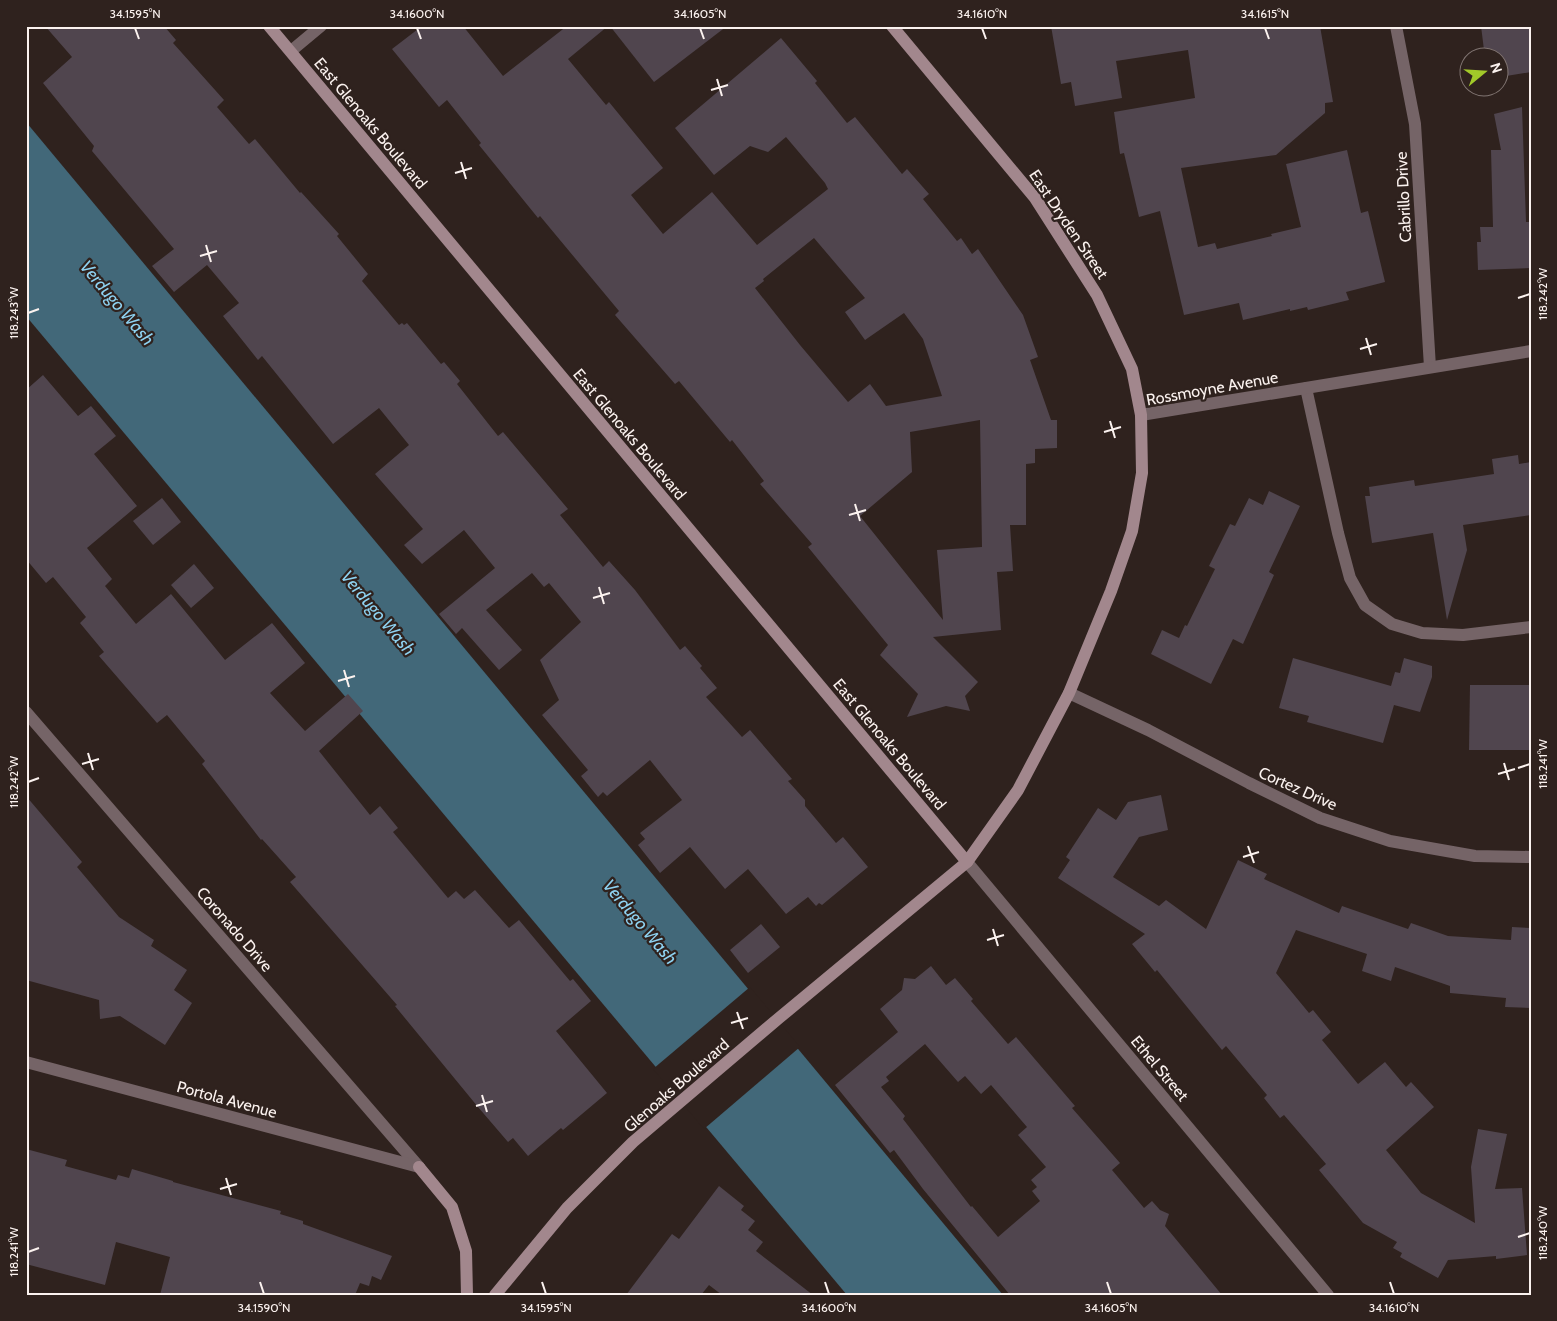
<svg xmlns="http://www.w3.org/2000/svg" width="1557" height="1321" viewBox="0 0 1557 1321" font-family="Cabin,sans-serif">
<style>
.water{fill:#426879}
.pier{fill:#2f221e}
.building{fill:#50454e;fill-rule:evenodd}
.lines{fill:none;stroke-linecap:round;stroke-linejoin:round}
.lane{stroke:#756467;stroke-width:12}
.street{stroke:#756467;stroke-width:12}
.secondary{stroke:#a2878d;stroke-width:12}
.ticks{fill:none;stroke:#fbf2ef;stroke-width:2}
.labels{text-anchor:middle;stroke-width:4.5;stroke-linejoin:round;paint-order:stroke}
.street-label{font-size:16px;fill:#fbf2ef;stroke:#2f221e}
.water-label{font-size:18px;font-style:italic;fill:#8ed2f1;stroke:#2f221e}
.neatline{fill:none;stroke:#fbf2ef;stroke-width:2}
.ticks-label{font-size:12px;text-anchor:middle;fill:#fbf2ef}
</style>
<rect width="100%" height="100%" fill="#2f221e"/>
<path class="water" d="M 26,122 L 1003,1295 L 847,1295 L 26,316 Z"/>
<path class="pier" d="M 750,987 L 800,1047 L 704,1129 L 653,1069 Z"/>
<g class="building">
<path d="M 45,26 L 164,26 L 176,40 L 173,43 L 224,100 L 217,107 L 249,144 L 255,139 L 300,193 L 301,192 L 339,234 L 337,236 L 368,274 L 362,281 L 399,325 L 402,323 L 404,325 L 407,323 L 441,364 L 444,362 L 460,381 L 457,384 L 498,436 L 503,432 L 568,509 L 560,515 L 603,567 L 609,561 L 635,590 L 680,650 L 685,646 L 702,666 L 700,668 L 717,688 L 706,697 L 742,737 L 750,730 L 792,779 L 788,781 L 805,800 L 805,806 L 836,843 L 843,837 L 868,867 L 822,905 L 819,903 L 816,906 L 808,897 L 786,914 L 748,869 L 725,889 L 690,847 L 660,873 L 638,845 L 645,839 L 640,833 L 682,800 L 650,760 L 607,796 L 603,792 L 598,797 L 581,776 L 588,770 L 542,715 L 559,700 L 540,660 L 581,622 L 549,583 L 544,587 L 532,573 L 486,610 L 522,650 L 499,670 L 462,628 L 456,634 L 439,614 L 495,568 L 464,530 L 422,564 L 404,545 L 423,529 L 375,474 L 409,445 L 379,408 L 333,444 L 262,356 L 258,360 L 223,316 L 239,303 L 207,265 L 174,292 L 152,266 L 174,249 L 92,151 L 94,146 L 43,83 L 72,57 Z"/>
<path d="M 422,26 L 463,26 L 503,76 L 567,26 L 608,26 L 568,59 L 606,105 L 609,102 L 663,168 L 631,195 L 663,234 L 712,192 L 757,245 L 828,189 L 825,183 L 786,137 L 768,152 L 750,146 L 714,175 L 675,128 L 781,38 L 817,81 L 815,83 L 847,123 L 855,117 L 902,174 L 907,169 L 929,194 L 923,199 L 957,241 L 961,238 L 972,254 L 978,249 L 1023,315 L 1038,357 L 1030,360 L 1051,420 L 1057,420 L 1057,448 L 1035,449 L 1035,463 L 1026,464 L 1026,525 L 1010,525 L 1013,571 L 997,572 L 1001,630 L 933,637 L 978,682 L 965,696 L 970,711 L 946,706 L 907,717 L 918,694 L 880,655 L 888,645 L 808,547 L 812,544 L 760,484 L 764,481 L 732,440 L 730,442 L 679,381 L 675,384 L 615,315 L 619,311 L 540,216 L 538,218 L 479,145 L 481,143 L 447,100 L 439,107 L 392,49 ZM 814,238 L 865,298 L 845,312 L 865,340 L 904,313 L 923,339 L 942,396 L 886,406 L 870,384 L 848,402 L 800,345 L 755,288 L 764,281 L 763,279 ZM 980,420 L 982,547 L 937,550 L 943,620 L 860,516 L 912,472 L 910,432 Z"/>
<path d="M 610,26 L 727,26 L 654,82 Z"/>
<path d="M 1051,26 L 1320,26 L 1333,102 L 1325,103 L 1325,113 L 1276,155 L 1181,168 L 1198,247 L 1215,243 L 1217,249 L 1272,236 L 1271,234 L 1301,227 L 1286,164 L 1347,150 L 1361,213 L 1368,211 L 1385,282 L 1346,292 L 1349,300 L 1308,310 L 1307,307 L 1290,311 L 1290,309 L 1243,320 L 1239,303 L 1184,315 L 1160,211 L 1139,217 L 1124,153 L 1120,154 L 1114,112 L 1195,98 L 1188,50 L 1116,61 L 1122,98 L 1075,106 L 1071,82 L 1061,84 Z"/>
<path d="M 1481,26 L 1531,26 L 1531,72 L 1500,77 L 1500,58 L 1485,58 Z"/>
<path d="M 1522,107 L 1526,222 L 1531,222 L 1531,268 L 1478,270 L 1477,242 L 1481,242 L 1480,227 L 1493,227 L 1491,150 L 1501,150 L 1494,114 Z"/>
<path d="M 43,375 L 78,416 L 91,406 L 116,436 L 94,454 L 137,506 L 87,548 L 112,579 L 105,586 L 136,624 L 171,594 L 225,660 L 272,623 L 305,663 L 270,693 L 305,731 L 348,694 L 363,711 L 319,751 L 370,815 L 380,806 L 398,828 L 393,832 L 448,898 L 456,891 L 464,899 L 475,890 L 509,928 L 519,920 L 570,981 L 573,979 L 591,1001 L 556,1031 L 607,1093 L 563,1130 L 561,1128 L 528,1156 L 513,1138 L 508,1142 L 478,1107 L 395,1006 L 397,1005 L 290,882 L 296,877 L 262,839 L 261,840 L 202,764 L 205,761 L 167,715 L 157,723 L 99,656 L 104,652 L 80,623 L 86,617 L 53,577 L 46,583 L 26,559 L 26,390 Z"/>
<path d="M 1518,455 L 1519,464 L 1531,462 L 1531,515 L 1463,525 L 1467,550 L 1447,620 L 1433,533 L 1372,543 L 1365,496 L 1370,496 L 1369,487 L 1414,480 L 1415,486 L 1494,474 L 1492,459 Z"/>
<path d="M 1269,491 L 1300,506 L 1269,572 L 1274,575 L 1243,644 L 1233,639 L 1211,684 L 1151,654 L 1162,630 L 1179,638 L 1185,625 L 1187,626 L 1215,569 L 1209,566 L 1230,524 L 1235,526 L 1249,498 L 1263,505 Z"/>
<path d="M 162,498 L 181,522 L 153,545 L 133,521 Z"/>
<path d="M 194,564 L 214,588 L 191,608 L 171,585 Z"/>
<path d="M 1293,658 L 1391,686 L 1395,672 L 1400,673 L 1404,658 L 1432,666 L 1432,677 L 1420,712 L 1394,705 L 1383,743 L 1307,722 L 1309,716 L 1279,708 Z"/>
<path d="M 1470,685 L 1531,685 L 1531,750 L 1469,750 Z"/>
<path d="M 1161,795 L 1168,830 L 1139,837 L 1113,877 L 1159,906 L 1166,900 L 1206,929 L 1238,860 L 1267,874 L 1264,879 L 1339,913 L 1342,906 L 1408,929 L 1411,923 L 1448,936 L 1511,940 L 1512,927 L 1531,928 L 1531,1008 L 1505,1007 L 1506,998 L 1450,993 L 1450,986 L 1395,967 L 1391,981 L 1362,971 L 1367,954 L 1296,930 L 1276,973 L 1309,1013 L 1313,1010 L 1331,1032 L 1322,1040 L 1358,1084 L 1385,1062 L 1406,1087 L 1411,1082 L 1434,1107 L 1386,1150 L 1421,1193 L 1475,1223 L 1471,1167 L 1478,1129 L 1507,1134 L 1495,1189 L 1522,1188 L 1527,1255 L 1496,1259 L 1496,1256 L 1448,1260 L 1438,1278 L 1400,1257 L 1402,1253 L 1393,1248 L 1397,1242 L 1363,1223 L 1319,1170 L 1326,1164 L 1284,1115 L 1280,1118 L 1264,1098 L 1267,1095 L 1226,1046 L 1222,1050 L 1157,970 L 1155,972 L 1132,944 L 1145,934 L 1058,878 L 1070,860 L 1066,857 L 1098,808 L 1116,820 L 1128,802 Z"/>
<path d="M 26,796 L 82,862 L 77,867 L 119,917 L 154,940 L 151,946 L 187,970 L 174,990 L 192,1003 L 165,1045 L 120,1016 L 100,1019 L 99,1000 L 26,980 Z"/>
<path d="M 761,924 L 780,947 L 748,973 L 730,950 Z"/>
<path d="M 931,966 L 946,985 L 955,978 L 973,999 L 971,1001 L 1008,1044 L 1016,1037 L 1075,1106 L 1072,1108 L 1120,1163 L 1112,1170 L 1144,1208 L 1152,1201 L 1160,1210 L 1169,1214 L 1165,1226 L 1222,1295 L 1010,1295 L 923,1189 L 894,1150 L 890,1153 L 835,1085 L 898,1032 L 880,1009 L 902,990 L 904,978 L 915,979 ZM 925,1044 L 958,1082 L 965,1076 L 981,1094 L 991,1085 L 1027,1127 L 1018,1135 L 1046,1167 L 1031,1180 L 1037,1187 L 1032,1191 L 1040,1201 L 998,1237 L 972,1206 L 971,1207 L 903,1119 L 905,1116 L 881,1087 L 889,1081 L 886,1077 Z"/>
<path d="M 26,1149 L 67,1160 L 65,1166 L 116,1180 L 118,1175 L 129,1178 L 132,1169 L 173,1181 L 173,1182 L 281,1211 L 280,1214 L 303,1221 L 303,1224 L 392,1256 L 381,1280 L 372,1276 L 369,1286 L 360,1283 L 355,1295 L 160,1295 L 170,1257 L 116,1242 L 105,1285 L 26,1264 Z"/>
<path d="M 719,1186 L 744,1206 L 741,1210 L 755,1221 L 748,1230 L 763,1242 L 756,1251 L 813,1295 L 722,1295 L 709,1285 L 701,1295 L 626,1295 L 672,1234 L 679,1239 Z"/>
</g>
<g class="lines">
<path class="lane" d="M 1306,388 L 1338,533 L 1350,578 L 1365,605 L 1392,624 L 1422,633 L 1463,635 L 1531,627"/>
<g class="street">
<path d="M 1396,26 L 1415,124 L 1430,367"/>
<path d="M 291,51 L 321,26"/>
<path d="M 1141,415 L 1531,351"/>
<path d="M 1069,693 L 1148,730 L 1249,783 L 1320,818 L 1390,841 L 1475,856 L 1531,857"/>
<path d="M 26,712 L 419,1167"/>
<path d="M 967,862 L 1328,1295"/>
<path d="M 26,1062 L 419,1167"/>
</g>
<g class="secondary">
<path d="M 269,26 L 967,862"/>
<path d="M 419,1167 L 452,1207 L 466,1251 L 467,1295"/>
<path d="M 495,1295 L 567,1208 L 633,1142 L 779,1018 L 967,862 L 1018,790 L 1069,693 L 1111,591 L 1132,531 L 1142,473 L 1141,415 L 1132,369 L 1097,295 L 1035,198 L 892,26"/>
</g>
</g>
<path class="ticks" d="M 135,28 L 139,39M 417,28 L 421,39M 700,28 L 704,39M 982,28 L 986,39M 1265,28 L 1269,39M 717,79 L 722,96M 711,90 L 728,85M 461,162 L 466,179M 455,173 L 472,168M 206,245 L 211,262M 200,256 L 217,251M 1518,298 L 1530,294M 28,313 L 39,309M 1366,338 L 1371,355M 1360,349 L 1377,344M 1110,421 L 1115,438M 1104,432 L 1121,427M 855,504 L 860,521M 849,515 L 866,510M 599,587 L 604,604M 593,598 L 610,593M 344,670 L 349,687M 338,681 L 355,676M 88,753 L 93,770M 1504,763 L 1509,780M 82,764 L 99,759M 1518,768 L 1530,764M 1498,774 L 1515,769M 28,782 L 39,778M 1248,846 L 1254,863M 1243,857 L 1259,852M 993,929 L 998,946M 987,940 L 1004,935M 737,1012 L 743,1029M 731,1023 L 748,1018M 482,1095 L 487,1112M 476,1106 L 493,1101M 226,1178 L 231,1195M 220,1189 L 237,1184M 1518,1237 L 1530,1233M 28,1252 L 39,1248M 260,1282 L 264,1294M 542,1282 L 546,1294M 825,1282 L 829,1294M 1107,1282 L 1111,1294M 1390,1282 L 1394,1294"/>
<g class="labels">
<g class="street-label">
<text transform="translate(371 123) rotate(50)" y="6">East Glenoaks Boulevard</text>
<text transform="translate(1403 197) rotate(-93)" y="6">Cabrillo Drive</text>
<text transform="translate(1069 224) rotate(56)" y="6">East Dryden Street</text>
<text transform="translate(1212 388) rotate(-10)" y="6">Rossmoyne Avenue</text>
<text transform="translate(630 434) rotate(50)" y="6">East Glenoaks Boulevard</text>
<text transform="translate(890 744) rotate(50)" y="6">East Glenoaks Boulevard</text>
<text transform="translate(1298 788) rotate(24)" y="6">Cortez Drive</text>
<text transform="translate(235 929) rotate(49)" y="6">Coronado Drive</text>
<text transform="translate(1160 1068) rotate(50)" y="6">Ethel Street</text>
<text transform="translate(676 1085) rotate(-41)" y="6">Glenoaks Boulevard</text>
<text transform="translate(227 1099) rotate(15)" y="6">Portola Avenue</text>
</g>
<g class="water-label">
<text transform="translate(117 303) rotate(50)" y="6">Verdugo Wash</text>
<text transform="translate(378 613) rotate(50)" y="6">Verdugo Wash</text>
<text transform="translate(640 922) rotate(50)" y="6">Verdugo Wash</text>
</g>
</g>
<rect width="1557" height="1321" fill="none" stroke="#2f221e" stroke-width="55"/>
<g transform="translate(1484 72) rotate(72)"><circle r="24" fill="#2f221e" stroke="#817572"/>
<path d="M0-4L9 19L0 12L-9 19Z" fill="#a2c929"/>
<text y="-8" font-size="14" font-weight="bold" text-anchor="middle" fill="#fbf2ef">N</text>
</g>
<rect x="28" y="28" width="1502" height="1266" class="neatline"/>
<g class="ticks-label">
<text x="135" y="18">34.1595°N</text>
<text x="417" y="18">34.1600°N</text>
<text x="700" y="18">34.1605°N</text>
<text x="982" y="18">34.1610°N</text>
<text x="1265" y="18">34.1615°N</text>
<text transform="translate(1543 294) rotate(-90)" y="4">118.242°W</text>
<text transform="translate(14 313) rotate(-90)" y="4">118.243°W</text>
<text transform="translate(1543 764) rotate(-90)" y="4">118.241°W</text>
<text transform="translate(14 782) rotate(-90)" y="4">118.242°W</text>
<text transform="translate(1543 1233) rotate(-90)" y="4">118.240°W</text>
<text transform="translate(14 1252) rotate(-90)" y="4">118.241°W</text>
<text x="264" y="1312">34.1590°N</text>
<text x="546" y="1312">34.1595°N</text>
<text x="829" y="1312">34.1600°N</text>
<text x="1111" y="1312">34.1605°N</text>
<text x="1394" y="1312">34.1610°N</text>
</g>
</svg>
